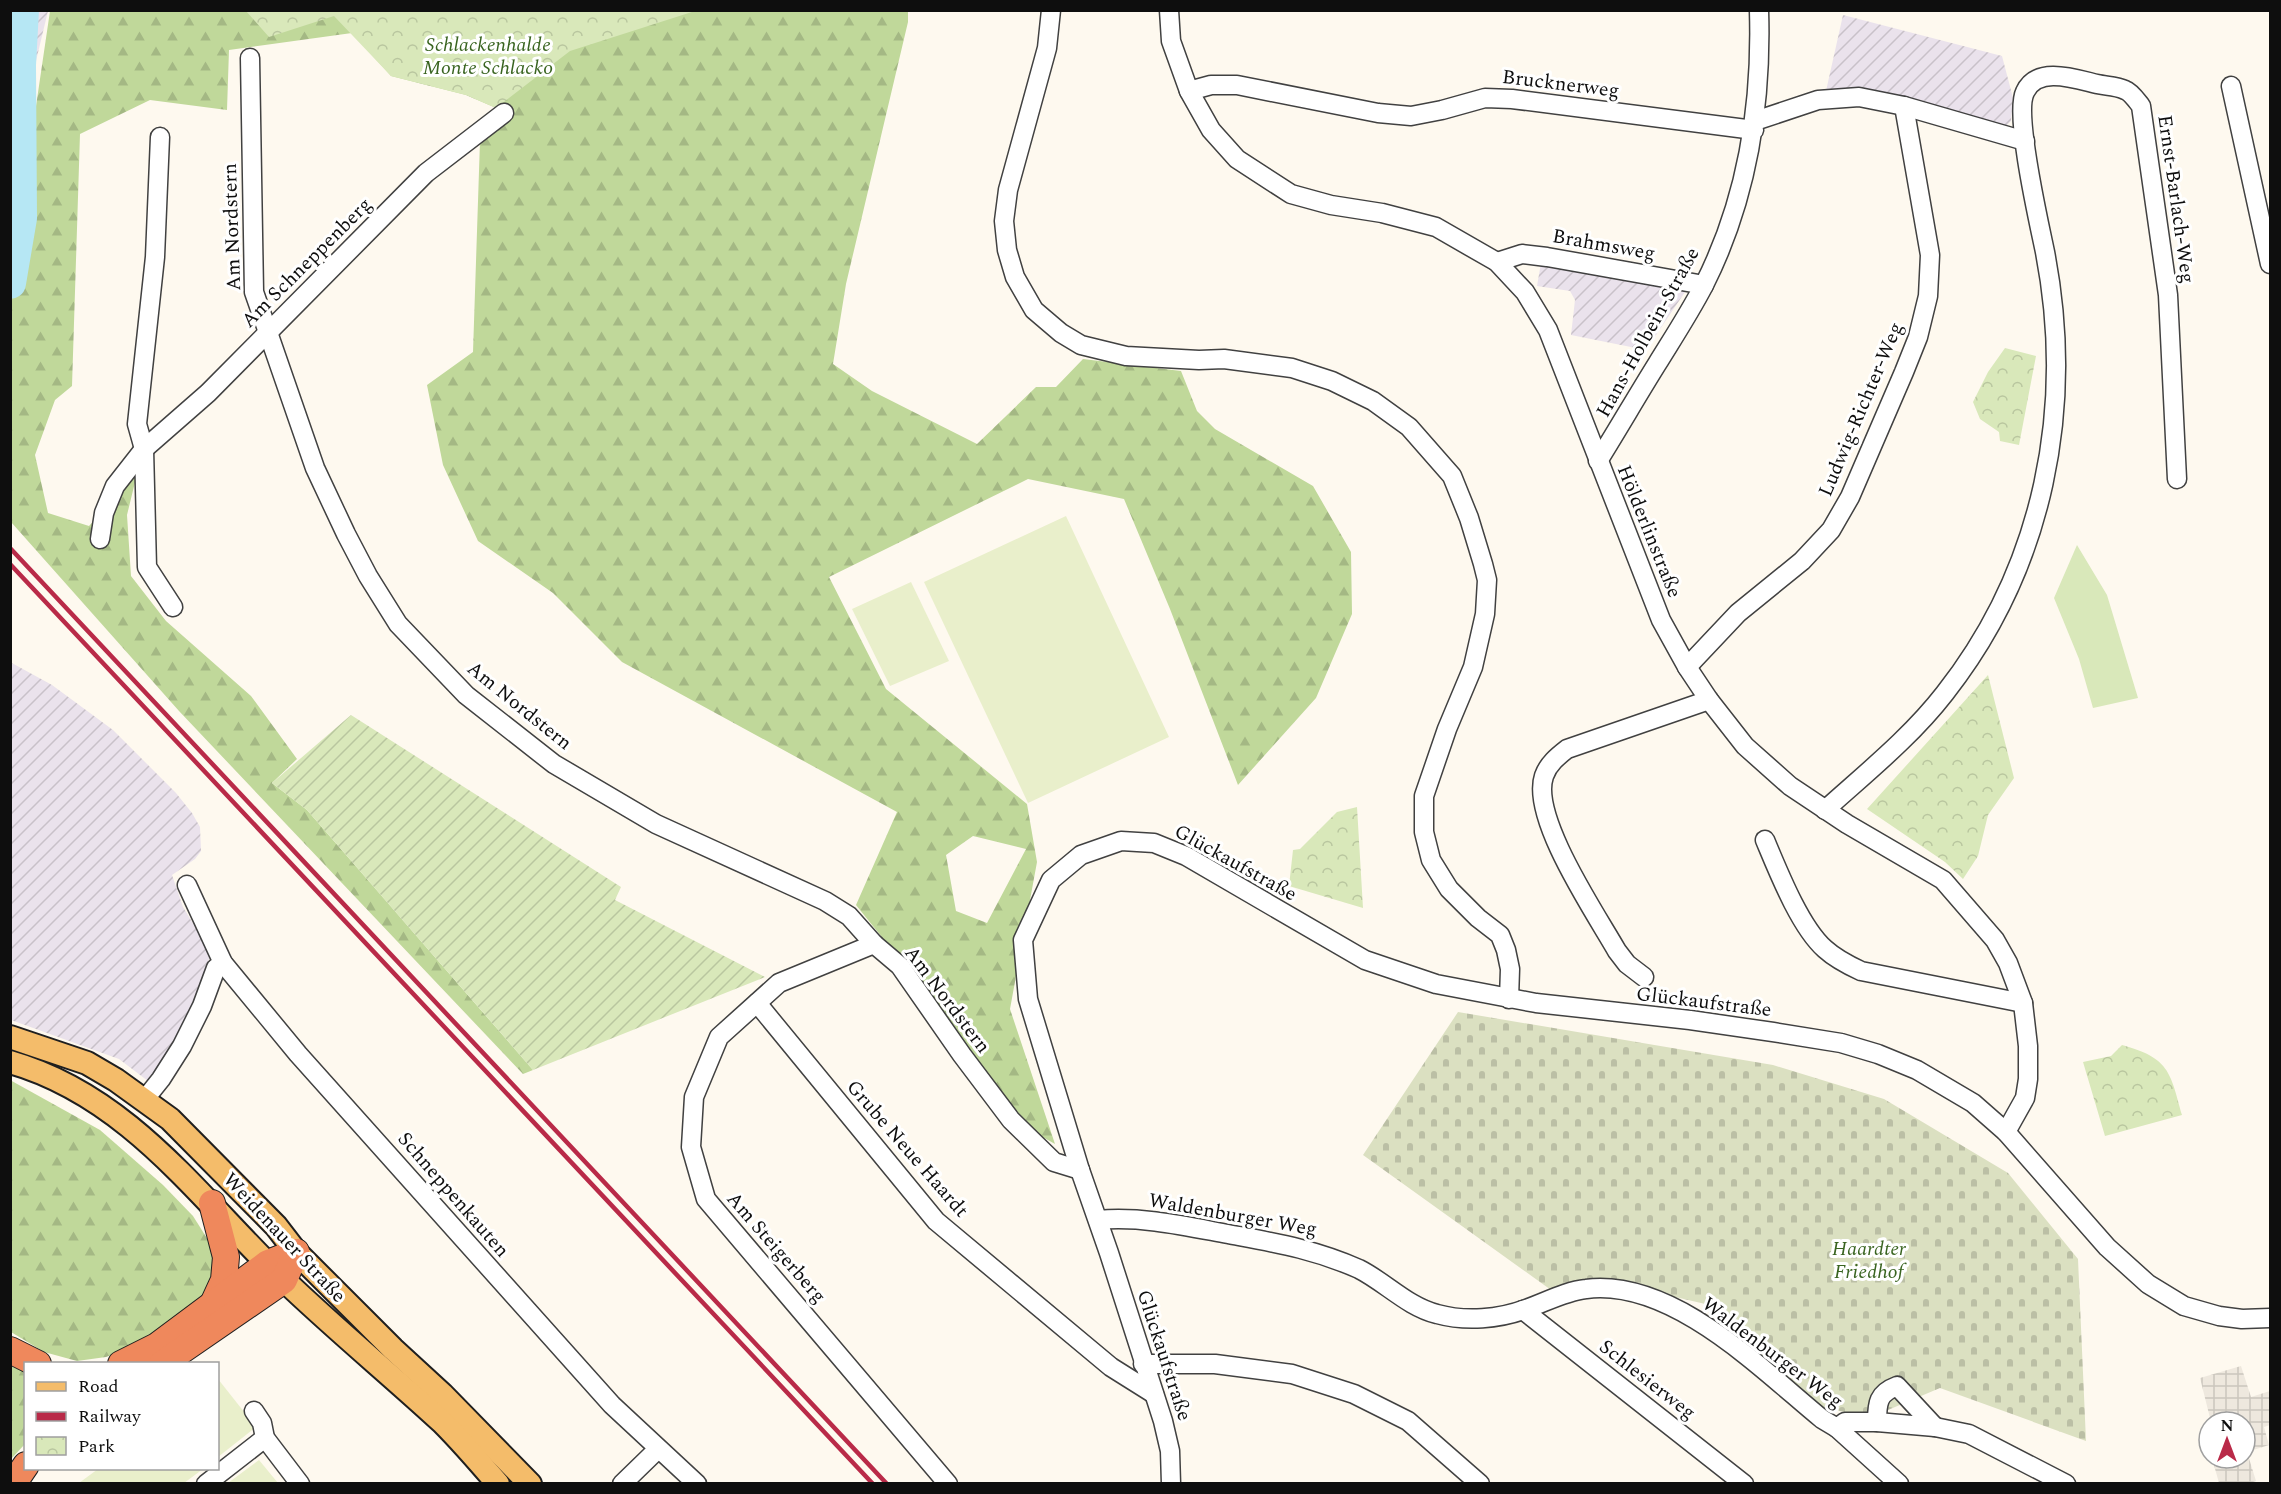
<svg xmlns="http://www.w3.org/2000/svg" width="2281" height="1494" viewBox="0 0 2281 1494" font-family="Spectral,serif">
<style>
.industrial{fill:url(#industrial-furrows)}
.grass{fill:#d9e8ba}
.forest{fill:url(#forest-firs);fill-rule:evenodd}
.cemetery{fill:url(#cemetery-stones)}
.park{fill:url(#park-crowns)}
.garden{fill:url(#garden-furrows)}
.pitch{fill:#e9efcb}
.plaza{fill:url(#plaza-grid)}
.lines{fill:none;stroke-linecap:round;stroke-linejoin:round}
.river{stroke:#b6e7f4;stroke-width:32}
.minor-casing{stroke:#414141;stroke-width:21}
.major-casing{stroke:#1f1f1f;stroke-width:26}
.highway-casing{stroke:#1f1f1f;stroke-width:28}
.minor{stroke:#fff;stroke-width:18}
.major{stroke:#f4bc6a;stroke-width:22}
.highway{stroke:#ef885c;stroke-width:26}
.rail{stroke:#b92a48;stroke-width:4.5}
.labels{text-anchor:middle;stroke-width:6;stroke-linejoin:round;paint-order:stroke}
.park-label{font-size:20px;font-style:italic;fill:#396420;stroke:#fff}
.street-label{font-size:20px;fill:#0e0e0e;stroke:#fff}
</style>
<defs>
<pattern id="industrial-furrows" width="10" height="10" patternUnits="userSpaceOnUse" patternTransform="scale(1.5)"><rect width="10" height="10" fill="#eae2ec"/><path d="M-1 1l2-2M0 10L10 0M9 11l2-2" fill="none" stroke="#c8c1c9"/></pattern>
<pattern id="forest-firs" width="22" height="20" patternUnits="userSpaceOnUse" patternTransform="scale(1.5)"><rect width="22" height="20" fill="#c0d89a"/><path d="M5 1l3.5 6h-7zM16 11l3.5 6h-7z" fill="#a4b884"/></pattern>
<pattern id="cemetery-stones" width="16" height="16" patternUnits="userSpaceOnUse" patternTransform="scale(1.5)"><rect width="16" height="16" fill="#dbe0c1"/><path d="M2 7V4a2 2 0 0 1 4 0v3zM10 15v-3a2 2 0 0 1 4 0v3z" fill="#bbbfa5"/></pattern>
<pattern id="park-crowns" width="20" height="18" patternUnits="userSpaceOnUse" patternTransform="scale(1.5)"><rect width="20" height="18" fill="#d9e8ba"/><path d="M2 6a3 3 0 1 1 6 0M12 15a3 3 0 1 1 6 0" fill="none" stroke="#b9c69f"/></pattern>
<pattern id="garden-furrows" width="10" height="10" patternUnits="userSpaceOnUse" patternTransform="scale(1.5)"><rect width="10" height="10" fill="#d9e8ba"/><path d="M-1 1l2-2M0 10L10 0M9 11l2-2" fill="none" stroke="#b9c69f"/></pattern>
<pattern id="plaza-grid" width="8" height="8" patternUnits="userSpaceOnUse" patternTransform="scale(1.5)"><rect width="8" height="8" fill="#eee8de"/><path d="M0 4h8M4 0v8" fill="none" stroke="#cbc6bd"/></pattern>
</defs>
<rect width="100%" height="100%" fill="#fef9ef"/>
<g class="industrial">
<path d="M 11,10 L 48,11 L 11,165 L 10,11 Z"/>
<path d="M 1843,15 L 2002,56 L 2013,98 L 2011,121 L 2006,126 L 1911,100 L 1826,91 Z"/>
<path d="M 1541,263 L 1687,289 L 1646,350 L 1571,335 L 1575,300 L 1570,291 L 1537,286 Z"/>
<path d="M 10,662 L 52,685 L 113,730 L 176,793 L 192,813 L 200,827 L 201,851 L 195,859 L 172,875 L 183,907 L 211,953 L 193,1005 L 171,1050 L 148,1081 L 119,1059 L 11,1020 Z"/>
</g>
<path class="grass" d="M 2077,545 L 2107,595 L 2138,698 L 2093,708 L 2079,659 L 2054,598 Z"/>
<g class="forest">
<path d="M 50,11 L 908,11 L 908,22 L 846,284 L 833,364 L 872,391 L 977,444 L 1036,387 L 1056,387 L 1083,359 L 1181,371 L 1197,411 L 1215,429 L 1313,486 L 1351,552 L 1352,614 L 1316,698 L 1238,785 L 1170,609 L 1124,499 L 1028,479 L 829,577 L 886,689 L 1027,804 L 1037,862 L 1010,1009 L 1055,1144 L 1025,1127 L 952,1024 L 856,905 L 897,812 L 622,662 L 553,593 L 478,541 L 443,465 L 427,385 L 473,352 L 480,141 L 496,108 L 466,95 L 391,76 L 352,33 L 229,50 L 227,110 L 150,100 L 80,134 L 72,386 L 55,400 L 35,455 L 48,513 L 89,526 L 137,474 L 127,515 L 131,576 L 166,621 L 251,696 L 297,759 L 272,783 L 307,810 L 533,1070 L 523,1074 L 179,711 L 11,522 L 11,276 ZM 973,836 L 1026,849 L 987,923 L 956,911 L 946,855 Z"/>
<path d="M 10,1080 L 100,1130 L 163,1185 L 193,1216 L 210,1243 L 214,1269 L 211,1288 L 173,1323 L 139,1345 L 106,1357 L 77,1361 L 44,1352 L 11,1332 Z"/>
<path d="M 10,1366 L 26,1372 L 25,1444 L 11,1459 Z"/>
</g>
<path class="cemetery" d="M 1458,1012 L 1773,1065 L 1884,1099 L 2008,1173 L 2078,1259 L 2086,1441 L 1940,1388 L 1869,1418 L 1815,1405 L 1770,1369 L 1718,1307 L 1620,1284 L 1551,1290 L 1363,1155 Z"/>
<g class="park">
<path d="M 246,11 L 695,11 L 570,51 L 496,108 L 466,95 L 391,76 L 334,16 L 269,37 Z"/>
<path d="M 2005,348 L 2036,356 L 2019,445 L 2000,441 L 1999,432 L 1980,419 L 1973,402 L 1988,372 Z"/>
<path d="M 1988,675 L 2014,778 L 1988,815 L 1978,856 L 1963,879 L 1945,862 L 1867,809 Z"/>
<path d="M 1357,807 L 1363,908 L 1289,886 L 1293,850 L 1300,849 L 1337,812 Z"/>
<path d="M 2122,1045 C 2169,1058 2170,1071 2182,1115 L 2105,1136 L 2083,1062 L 2111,1056 Z"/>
</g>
<path class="garden" d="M 351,715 L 621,887 L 615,900 L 765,977 L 533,1070 L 307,810 L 272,783 Z"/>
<g class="pitch">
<path d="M 1066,516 L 1169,737 L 1028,803 L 924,582 Z"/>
<path d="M 911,582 L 949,661 L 890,686 L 852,609 Z"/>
<path d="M 218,1379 L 256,1427 L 218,1457 Z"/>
<path d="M 259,1460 L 278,1483 L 228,1483 Z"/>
<path d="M 98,1469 L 98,1468 L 203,1469 L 184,1483 L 79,1483 Z"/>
</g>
<path class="plaza" d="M 2241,1366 L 2251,1397 L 2270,1391 L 2270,1425 L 2264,1427 L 2269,1445 L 2247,1452 L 2256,1481 L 2250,1483 L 2219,1483 L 2212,1458 L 2245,1458 L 2245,1422 L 2211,1422 L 2200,1378 Z"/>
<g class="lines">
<path class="river" d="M 10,283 L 21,218 L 20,65 L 23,10"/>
<g class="minor-casing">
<g id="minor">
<path d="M 1051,10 L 1047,48 L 1008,190 L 1004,221 L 1007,250 L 1015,277 L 1034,310 L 1061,333 L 1081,345 L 1126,356 L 1199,360 L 1224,359 L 1292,368 L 1332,381 L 1373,401 L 1409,427 L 1452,476 L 1469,518 L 1483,564 L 1487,580 L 1485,614 L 1473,667 L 1447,729 L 1424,796 L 1424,832 L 1431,860 L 1449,889 L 1478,918 L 1500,935 L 1506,950 L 1510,969 L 1509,999"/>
<path d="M 1169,10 L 1171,41 L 1189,91 L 1211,130 L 1237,159 L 1291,194 L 1331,205 L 1382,213 L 1436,227 L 1497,262 L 1525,292 L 1548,330 L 1661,620 L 1687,667 L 1709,700 L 1745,746 L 1790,786 L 1847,824 L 1943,880 L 1995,940 L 2008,963 L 2023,1003 L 2028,1046 L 2028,1079 L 2025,1098 L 2006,1132"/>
<path d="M 250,58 L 254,292 L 315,468 L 346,534 L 368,576 L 398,624 L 466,695 L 554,764 L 656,824 L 825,901 L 849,916 L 874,944 L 900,966 L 962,1055 L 1011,1120 L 1054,1162 L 1080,1170"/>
<path d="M 2231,86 L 2270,264"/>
<path d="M 1189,91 L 1211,85 L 1237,85 L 1378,113 L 1411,116 L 1442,110 L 1485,98 L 1512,99 L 1754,130"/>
<path d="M 1755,121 L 1818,100 L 1859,97 L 1904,106 L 2025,141"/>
<path d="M 160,137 L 155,257 L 137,424 L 144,449 L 147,567 L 173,607"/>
<path d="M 1497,262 L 1522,254 L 1547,257 L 1704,285"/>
<path d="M 1598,461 C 1618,429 1637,396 1657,364 C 1673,338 1690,312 1704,285 C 1747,200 1762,105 1759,10"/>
<path d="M 100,539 L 104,513 L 115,486 L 144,449 L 208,393 L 426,173 L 504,113"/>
<path d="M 1687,667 L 1738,613 L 1802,561 L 1831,530 L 1850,497 L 1904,372 L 1918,337 L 1928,296 L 1930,255 L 1904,106"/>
<path d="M 1825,810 C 1866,773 1911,737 1945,693 C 2044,567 2075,408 2045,252 C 2039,223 2014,114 2025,92 C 2037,65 2076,79 2097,84 C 2106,86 2117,86 2125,90 C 2131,92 2137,101 2141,106 L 2168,295 L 2177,479"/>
<path d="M 1765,840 C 1778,871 1800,927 1825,949 C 1836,959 1848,965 1861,971 L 2023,1003"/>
<path d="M 187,885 L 223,963 L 298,1054 L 612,1405 L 697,1484"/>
<path d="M 874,944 L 779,983 L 719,1037 L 694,1097 L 691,1147 L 706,1199 L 948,1484"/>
<path d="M 1644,977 L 1627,964 L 1617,951 C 1596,914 1530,817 1544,776 C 1548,764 1558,756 1567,749 L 1709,700"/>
<path d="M 757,1003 L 936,1221 L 1111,1367 L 1154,1394"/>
<path d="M 145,1099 L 161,1079 L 182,1046 L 202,1006 L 216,968 L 223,963"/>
<path d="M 1098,1220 C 1142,1216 1185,1226 1228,1234 C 1276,1243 1314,1249 1359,1269 C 1385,1282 1408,1307 1437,1314 C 1466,1322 1499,1319 1526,1309 C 1546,1302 1566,1291 1586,1289 C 1672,1278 1761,1369 1822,1419 L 1837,1428 L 1845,1422 L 1877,1422 L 1935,1427 L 1969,1434 L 2066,1484"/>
<path d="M 1523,1310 L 1744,1484"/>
<path d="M 1143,1364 L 1215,1364 L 1292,1374 L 1354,1394 L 1408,1421 L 1480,1484"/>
<path d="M 254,1411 L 262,1423 L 265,1438 L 300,1484"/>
<path d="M 1877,1422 C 1877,1403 1878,1393 1897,1386 L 1935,1427"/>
<path d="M 1837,1428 L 1899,1484"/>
<path d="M 206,1484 L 265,1438"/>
<path d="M 622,1484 L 658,1449"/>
<path d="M 1171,1484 L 1170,1451 L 1163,1421 L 1109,1253 L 1080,1170 L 1028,999 L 1023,940 L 1051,880 L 1081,855 L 1121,841 L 1154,843 L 1186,856 L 1365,960 L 1436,984 L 1536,1003 L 1690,1020 L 1773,1032 L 1841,1043 L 1878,1054 L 1917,1070 L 1973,1103 L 2006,1132 L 2107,1247 L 2148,1284 L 2184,1306 L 2219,1316 L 2242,1319 L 2270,1318"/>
</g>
</g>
<g class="major-casing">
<g id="major">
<path d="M 10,1037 L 87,1063 L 116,1080 L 170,1119 L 276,1226 L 296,1252 L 393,1349 L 442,1394 L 530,1484"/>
<path d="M 10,1062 C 129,1096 199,1198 284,1280 C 335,1329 391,1375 443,1423 C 462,1442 480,1463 498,1484"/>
</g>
</g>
<g class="highway-casing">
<g id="highway">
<path d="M 212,1203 L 226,1257 L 224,1280 L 213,1304"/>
<path d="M 10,1350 L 38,1364"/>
<path d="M 121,1364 L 157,1346 L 268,1263 L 296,1252"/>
<path d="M 162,1364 L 284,1280 L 296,1252"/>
<path d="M 13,1484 L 26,1465"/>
</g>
</g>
<use href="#minor" class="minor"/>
<use href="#major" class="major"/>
<use href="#highway" class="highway"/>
<g class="rail">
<path d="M 10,548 L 887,1484"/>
<path d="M 10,564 L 873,1484"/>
</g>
</g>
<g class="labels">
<g class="park-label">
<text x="488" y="51">Schlackenhalde<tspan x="488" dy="23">Monte Schlacko</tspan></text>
<text x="1869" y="1255">Haardter<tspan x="1869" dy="23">Friedhof</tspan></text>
</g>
<g class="street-label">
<text transform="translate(1561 83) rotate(7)" y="7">Brucknerweg</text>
<text transform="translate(2177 199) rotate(82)" y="7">Ernst-Barlach-Weg</text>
<text transform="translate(231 227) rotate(-92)" y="7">Am Nordstern</text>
<text transform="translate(1604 244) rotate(10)" y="7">Brahmsweg</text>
<text transform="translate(306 262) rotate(-45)" y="7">Am Schneppenberg</text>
<text transform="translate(1647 332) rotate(-61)" y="7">Hans-Holbein-Straße</text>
<text transform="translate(1860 409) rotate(-67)" y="7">Ludwig-Richter-Weg</text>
<text transform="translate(1650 531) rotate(68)" y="7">Hölderlinstraße</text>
<text transform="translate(520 705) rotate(39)" y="7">Am Nordstern</text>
<text transform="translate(1236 862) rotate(29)" y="7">Glückaufstraße</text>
<text transform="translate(948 999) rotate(53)" y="7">Am Nordstern</text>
<text transform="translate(1704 1001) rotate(7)" y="7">Glückaufstraße</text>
<text transform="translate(908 1148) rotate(49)" y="7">Grube Neue Haardt</text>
<text transform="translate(454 1194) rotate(49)" y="7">Schneppenkauten</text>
<text transform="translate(1233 1214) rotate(10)" y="7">Waldenburger Weg</text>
<text transform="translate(285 1237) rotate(47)" y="7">Weidenauer Straße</text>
<text transform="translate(777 1247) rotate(49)" y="7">Am Steigerberg</text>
<text transform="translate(1773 1352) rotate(37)" y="7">Waldenburger Weg</text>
<text transform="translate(1165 1355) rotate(72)" y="7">Glückaufstraße</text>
<text transform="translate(1648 1379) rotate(38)" y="7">Schlesierweg</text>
</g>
</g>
<rect width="2281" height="1494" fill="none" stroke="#0e0e0e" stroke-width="24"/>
<rect x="24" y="1362" width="195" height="108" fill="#ffffff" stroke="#9f9f9f" stroke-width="1.5"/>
<rect x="36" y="1382" width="30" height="9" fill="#f4bc6a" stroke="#9f9f9f" stroke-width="1.5"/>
<text x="78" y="1392" font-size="18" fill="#0e0e0e">Road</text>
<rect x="36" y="1412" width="30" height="9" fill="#b92a48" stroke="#9f9f9f" stroke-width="1.5"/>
<text x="78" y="1422" font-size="18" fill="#0e0e0e">Railway</text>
<rect x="36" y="1437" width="30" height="18" fill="url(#park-crowns)" stroke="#9f9f9f" stroke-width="1.5"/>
<text x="78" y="1452" font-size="18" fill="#0e0e0e">Park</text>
<g transform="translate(2227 1440)"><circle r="28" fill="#ffffff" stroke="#9f9f9f" stroke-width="1.5"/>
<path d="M0-4.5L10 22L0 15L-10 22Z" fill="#b92a48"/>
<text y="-9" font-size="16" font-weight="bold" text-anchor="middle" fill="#0e0e0e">N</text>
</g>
</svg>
